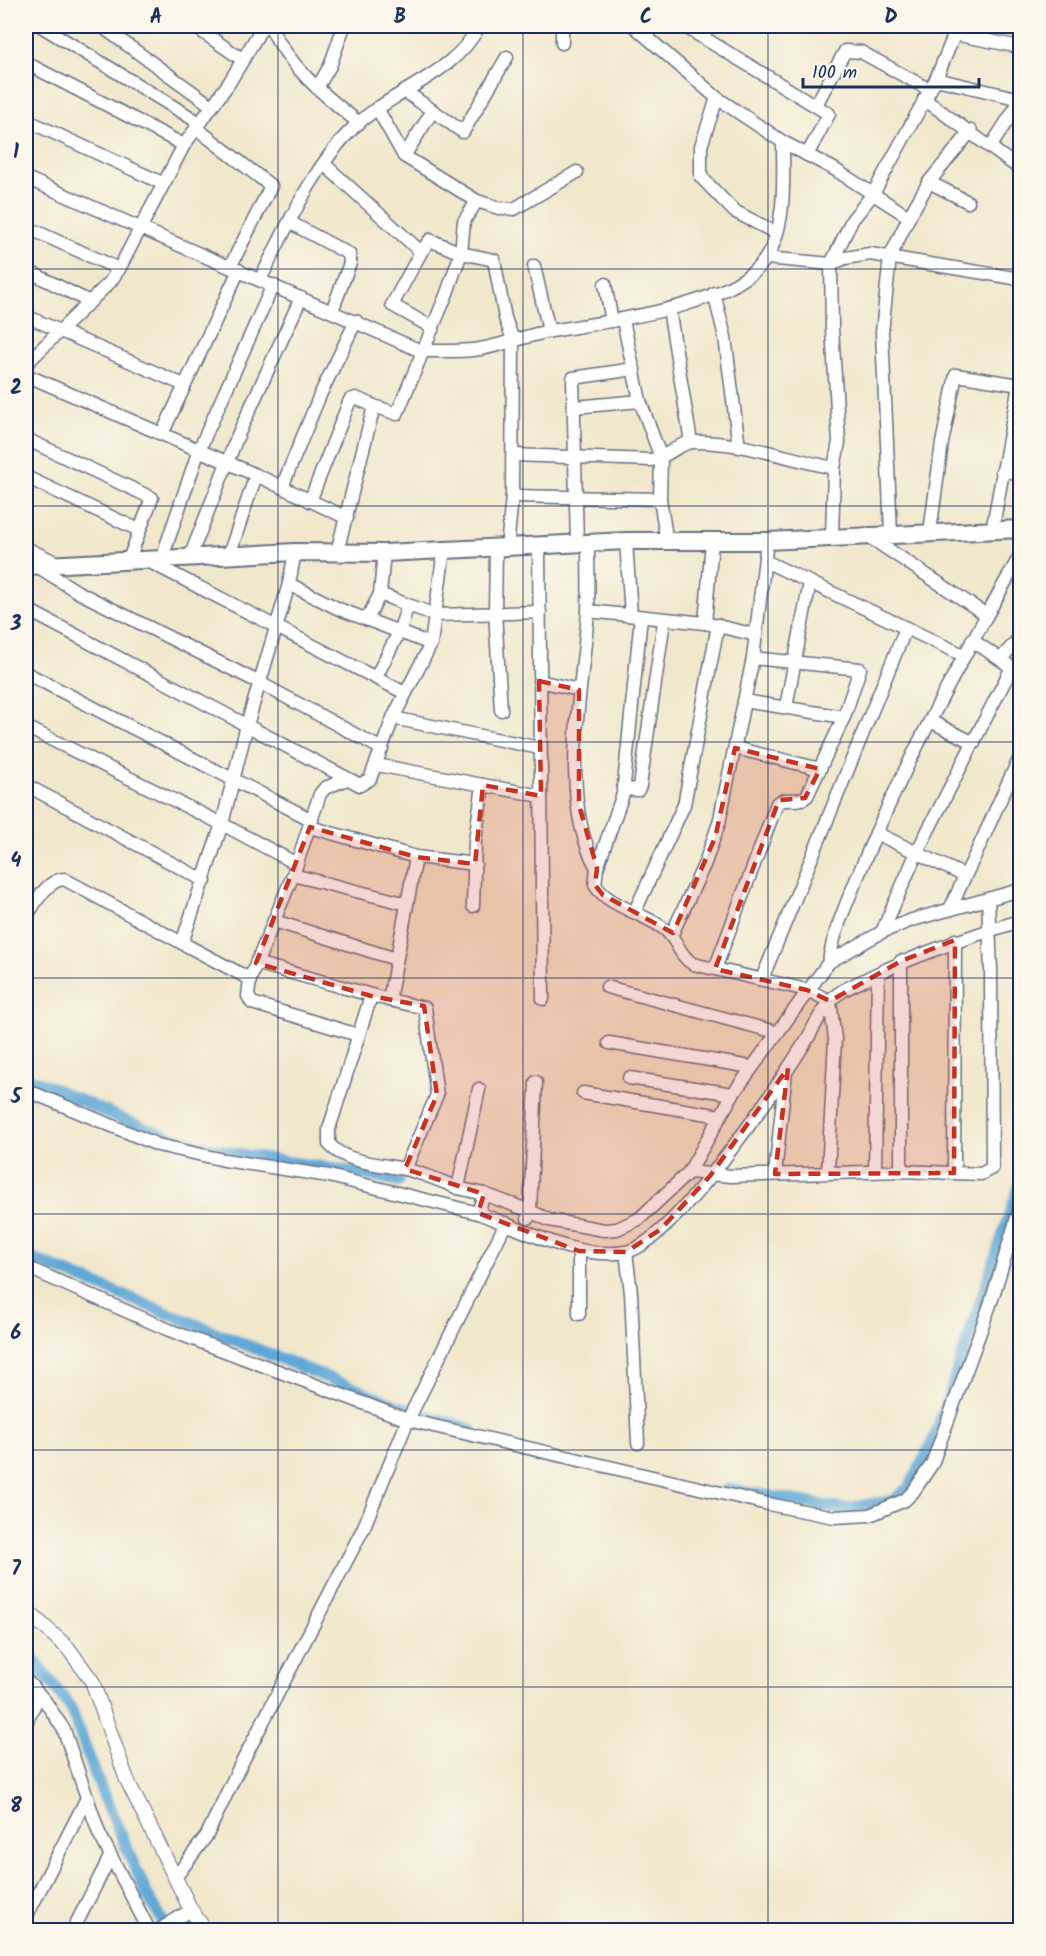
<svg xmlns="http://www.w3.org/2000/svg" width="1046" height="1956" viewBox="0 0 1046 1956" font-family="Kalam,sans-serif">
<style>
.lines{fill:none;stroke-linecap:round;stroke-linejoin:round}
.canal{stroke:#5ea8d6;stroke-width:12}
.minor-casing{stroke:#666f84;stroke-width:15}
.tertiary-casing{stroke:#666f84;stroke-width:16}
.secondary-casing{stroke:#666f84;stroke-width:20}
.minor{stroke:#fff;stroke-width:12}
.tertiary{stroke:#fff;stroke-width:14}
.secondary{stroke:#fff;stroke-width:16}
.marked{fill:#c8321e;fill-opacity:0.2;stroke:#c8321e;stroke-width:4.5;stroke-dasharray:12 8;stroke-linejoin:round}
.grid{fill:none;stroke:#1b2f5e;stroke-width:1.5;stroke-opacity:0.55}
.neatline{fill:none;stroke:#1b2f5e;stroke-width:2}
.grid-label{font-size:20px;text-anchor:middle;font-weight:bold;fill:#1b2f5e}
</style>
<rect width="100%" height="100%" fill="#fbf7ec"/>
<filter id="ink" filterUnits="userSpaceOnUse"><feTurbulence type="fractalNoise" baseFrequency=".0167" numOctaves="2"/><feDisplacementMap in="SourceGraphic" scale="12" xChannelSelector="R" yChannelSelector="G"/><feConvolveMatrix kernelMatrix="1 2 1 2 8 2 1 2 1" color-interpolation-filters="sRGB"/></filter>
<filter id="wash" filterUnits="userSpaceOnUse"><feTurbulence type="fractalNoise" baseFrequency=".008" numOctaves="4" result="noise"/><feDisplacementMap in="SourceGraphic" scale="24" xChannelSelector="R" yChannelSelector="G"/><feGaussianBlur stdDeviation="1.35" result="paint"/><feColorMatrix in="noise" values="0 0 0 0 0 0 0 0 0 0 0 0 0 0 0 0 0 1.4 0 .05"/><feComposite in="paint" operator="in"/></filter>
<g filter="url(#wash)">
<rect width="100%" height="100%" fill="#f1e7cc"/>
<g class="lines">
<g class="canal">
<path d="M 26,1077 C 84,1100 138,1131 200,1146 C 265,1162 332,1165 398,1181"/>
<path d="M 26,1256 L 398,1406 L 471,1430"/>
<path d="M 728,1489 L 843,1509 L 892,1501 L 910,1487 L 935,1437 L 1020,1185"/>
<path d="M 26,1650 L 70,1707 L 101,1789 L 147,1895 L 168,1930"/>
</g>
</g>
</g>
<g filter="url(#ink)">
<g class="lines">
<g class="minor-casing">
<g id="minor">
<path d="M 41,26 L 200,123"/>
<path d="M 101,26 L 212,106"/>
<path d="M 194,26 L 243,60"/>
<path d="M 270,26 C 290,68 323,94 359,123"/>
<path d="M 634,26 L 717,98 L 783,142 L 834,169 L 909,217 L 929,182 L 971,131"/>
<path d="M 684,26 L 829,114 L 807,155"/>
<path d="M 954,34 L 1020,47"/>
<path d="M 562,43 L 562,26"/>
<path d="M 26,63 L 184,145"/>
<path d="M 936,79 L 1020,99"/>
<path d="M 317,88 L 330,66 L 344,26"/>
<path d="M 406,92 L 463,132 L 507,57"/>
<path d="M 717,98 L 701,146 L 701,177 L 734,211 L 776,233"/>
<path d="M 924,99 L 1020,169"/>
<path d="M 816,105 L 845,51 L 861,52 L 930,90"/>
<path d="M 377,108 L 404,156 L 477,201 L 499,208 L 514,209 L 577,172"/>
<path d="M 26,120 L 162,183"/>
<path d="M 196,128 L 271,186 L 230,267"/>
<path d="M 991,146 L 1020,101"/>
<path d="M 404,156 L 432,112"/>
<path d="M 324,164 L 421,252 L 392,305 L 433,328"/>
<path d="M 26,178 L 421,351 C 441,351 461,352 480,349 C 504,345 527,335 551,331 C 606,321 733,308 766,258 C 787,226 783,178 783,142"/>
<path d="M 929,182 L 968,202"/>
<path d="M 289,222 L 349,254 L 350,263 L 332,311"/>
<path d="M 26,227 L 119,269"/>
<path d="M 421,252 L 430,240 L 461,253 L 494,260 L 505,318 L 513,340 L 512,496 L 507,548"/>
<path d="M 766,258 L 831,264 L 845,258 L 870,254 L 1020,279"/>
<path d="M 534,266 L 549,331"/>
<path d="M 26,270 L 90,302"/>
<path d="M 260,280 C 287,227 312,167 356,125 C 394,90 455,74 479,26"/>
<path d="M 605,284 L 612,321"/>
<path d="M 714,293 L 725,337 L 739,447"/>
<path d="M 669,309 L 691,442"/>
<path d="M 26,316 L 184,385"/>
<path d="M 623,320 L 640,401 L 661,458 L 660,499 L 667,543"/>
<path d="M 26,364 L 110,282 L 119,269 L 184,145 L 229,83 L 263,26"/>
<path d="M 26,375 L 256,475 L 347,518"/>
<path d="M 575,407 L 640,401"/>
<path d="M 162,434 L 239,270"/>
<path d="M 26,439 L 152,498 L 129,559"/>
<path d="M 513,455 L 651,460 C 667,458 678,443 693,442 C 740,441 789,459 834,468"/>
<path d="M 1002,471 L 1020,473"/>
<path d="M 26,477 L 139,530"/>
<path d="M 282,487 L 320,395 L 356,321"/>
<path d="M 512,496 L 660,499"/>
<path d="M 310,501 L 350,400 L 356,398 L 374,406"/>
<path d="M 992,531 L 1019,385"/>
<path d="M 930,532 L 942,443 L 956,375 L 1020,385"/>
<path d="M 891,533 L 882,332 L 890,257 L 909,217"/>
<path d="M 868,536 L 985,614"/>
<path d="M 832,538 L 834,468 L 839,442 L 832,328 L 831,264 L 852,220 L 873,194 L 936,79 L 958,26"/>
<path d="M 626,541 L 631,615"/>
<path d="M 577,543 L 573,378 L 634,369"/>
<path d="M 588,543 C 588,565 589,589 588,611 C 583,686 557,800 597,868"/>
<path d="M 539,547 L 543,999"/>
<path d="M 26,548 L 57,563"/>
<path d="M 496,549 L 495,612 L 501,710"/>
<path d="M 337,552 L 374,406 L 397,414 L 447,293 L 461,253 L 464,221 L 477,201"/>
<path d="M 229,555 L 256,475"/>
<path d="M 190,557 L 238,435 L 301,298"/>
<path d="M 162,558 L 199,450 L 273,285"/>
<path d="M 148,561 L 405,693"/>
<path d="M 765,561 L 963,655"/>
<path d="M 35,565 L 78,592 L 260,683 L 382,749"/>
<path d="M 289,584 L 339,609 L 431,644"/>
<path d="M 408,605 L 436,615 L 540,612"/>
<path d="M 26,609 L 360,785 L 370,779 L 393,718 L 431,644 L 444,550"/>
<path d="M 588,611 L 705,623 L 756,635"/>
<path d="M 641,617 L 623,794 L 597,868 L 595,885 C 608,906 643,913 663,928 C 677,937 677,954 693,964 L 807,990 L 830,1001"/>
<path d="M 367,619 L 380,594 L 384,553"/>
<path d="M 705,623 L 712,542"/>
<path d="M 972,640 L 1020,673"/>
<path d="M 1001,659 L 1020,637"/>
<path d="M 26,673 L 312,820"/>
<path d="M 376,677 L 399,632 L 408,605 L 380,594"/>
<path d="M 539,681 L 579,690"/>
<path d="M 744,701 L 844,717"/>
<path d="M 786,707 L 810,582"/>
<path d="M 393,718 L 540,748"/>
<path d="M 930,721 L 974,743"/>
<path d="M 26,727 L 222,824 L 297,864"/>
<path d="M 735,748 L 820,769"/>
<path d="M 377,765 L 483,785 L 475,841 L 473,906"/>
<path d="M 26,785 L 205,881"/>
<path d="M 483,785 L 541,796"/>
<path d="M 623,789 L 638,790 L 640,786 L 664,621"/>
<path d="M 310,827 L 416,857"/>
<path d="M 876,833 L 965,876 C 985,837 1000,797 1020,758"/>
<path d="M 293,875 L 407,904"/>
<path d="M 951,907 L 965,876"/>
<path d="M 635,911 L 684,805 L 718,625"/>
<path d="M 26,918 C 33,905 47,880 64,879 L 182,943 L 222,824 L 247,725 L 289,584 L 295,552"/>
<path d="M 274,921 L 396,959"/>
<path d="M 882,932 L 917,852 L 1012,667"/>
<path d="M 671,936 L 705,863 L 719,823 L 753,658 L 767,541"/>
<path d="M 182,943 L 250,979 L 293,875 L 320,794 L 325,788 L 347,779"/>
<path d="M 829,962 C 833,930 853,889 865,859 C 909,754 964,655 1020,556"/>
<path d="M 256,963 L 389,1000 L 416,857 L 475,864"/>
<path d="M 715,969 L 777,803 C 786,796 798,804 807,796 L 844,717 L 860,669 L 753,658"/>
<path d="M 250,979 L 248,996 L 252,1003 L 358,1035"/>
<path d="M 762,979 L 906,628"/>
<path d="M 607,987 L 776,1032"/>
<path d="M 371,996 L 329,1129 L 329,1144 C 345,1163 381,1164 404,1169 C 422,1173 441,1181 458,1188"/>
<path d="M 389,1000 L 425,1008 L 437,1095 L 405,1169"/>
<path d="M 609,1043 L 751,1067"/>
<path d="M 629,1078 L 733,1094"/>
<path d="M 536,1082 L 530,1211 L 549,1220 L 604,1230 L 617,1229 L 639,1219 L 689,1172 L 733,1094 L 829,962 L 882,932 L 912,920 L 1020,890"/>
<path d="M 479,1089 L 458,1188 L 484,1194 L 530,1211 L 528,1218"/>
<path d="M 26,1090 L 158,1145 L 224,1160 L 329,1176 L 478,1213 L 484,1194"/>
<path d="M 583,1093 L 720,1116"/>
<path d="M 875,1171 L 878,974"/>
<path d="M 901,1171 L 901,961"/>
<path d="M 689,1172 L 731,1176 L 901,1171 L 981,1174 L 992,1168 L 991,970 L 988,899"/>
<path d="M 828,1172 L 835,1039 L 830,1001"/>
<path d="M 954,1173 L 955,940"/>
<path d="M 775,1174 L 786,1071"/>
<path d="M 478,1213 C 523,1229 576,1260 625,1252 C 673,1244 779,1084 806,1041 C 814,1028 820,1013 829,1002 C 839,990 855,985 868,978 C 918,954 967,937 1020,921"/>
<path d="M 579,1251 L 579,1314"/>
<path d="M 626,1252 L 631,1293 L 638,1443"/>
<path d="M 26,1267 L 169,1330 L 408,1420 L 768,1504 L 834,1517 L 870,1515 L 905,1500 L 913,1492 L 932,1464 L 991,1302 L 1020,1208"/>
<path d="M 26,1680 L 45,1701 L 64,1730 L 99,1833 L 149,1930"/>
<path d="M 26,1723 L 39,1695"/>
<path d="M 175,1878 L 207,1835 L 237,1772 L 363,1529 L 408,1420 L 506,1223"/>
<path d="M 26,1917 L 87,1798"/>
<path d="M 73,1930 L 110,1857"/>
<path d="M 159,1930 L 191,1910"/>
</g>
</g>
<g class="tertiary-casing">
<path id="tertiary" d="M 26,1610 L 68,1648 L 92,1681 L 127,1780 L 191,1910 L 205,1930"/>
</g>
<g class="secondary-casing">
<path id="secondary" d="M 26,566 L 295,552 L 384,553 L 626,541 L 767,541 L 1020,529"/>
</g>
<use href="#minor" class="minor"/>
<use href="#tertiary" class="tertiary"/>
<use href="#secondary" class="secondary"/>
</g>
</g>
<path class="marked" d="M 539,681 L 579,690 L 579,805 L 597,868 L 595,885 L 603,895 L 673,933 L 715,838 L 735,748 L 820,769 L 805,798 L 779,800 L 715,969 L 807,990 L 830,1001 L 901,961 L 955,940 L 954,1173 L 775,1174 L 788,1068 L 710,1176 L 661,1229 L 626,1252 L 579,1251 L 478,1213 L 484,1194 L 405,1169 L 437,1095 L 424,1006 L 371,996 L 256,963 L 310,827 L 416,857 L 475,864 L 483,785 L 541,796 Z"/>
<path class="grid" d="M 278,26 L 278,1930M 523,26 L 523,1930M 768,26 L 768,1930M 26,269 L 1020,269M 26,506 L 1020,506M 26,742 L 1020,742M 26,978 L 1020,978M 26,1214 L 1020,1214M 26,1450 L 1020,1450M 26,1687 L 1020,1687"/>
<rect width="1046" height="1956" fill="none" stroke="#fbf7ec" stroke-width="66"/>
<path d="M803 78v9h176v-9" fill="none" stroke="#1b2f5e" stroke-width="3"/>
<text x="812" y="78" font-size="18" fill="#1b2f5e" stroke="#fbf7ec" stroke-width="4.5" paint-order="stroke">100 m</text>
<rect x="33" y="33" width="980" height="1890" class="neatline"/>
<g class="grid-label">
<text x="156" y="23">A</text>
<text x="400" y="23">B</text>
<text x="646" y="23">C</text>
<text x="891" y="23">D</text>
<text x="16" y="158">1</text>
<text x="16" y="394">2</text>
<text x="16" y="630">3</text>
<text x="16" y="867">4</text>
<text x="16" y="1103">5</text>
<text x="16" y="1339">6</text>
<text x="16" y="1575">7</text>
<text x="16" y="1812">8</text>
</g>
</svg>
